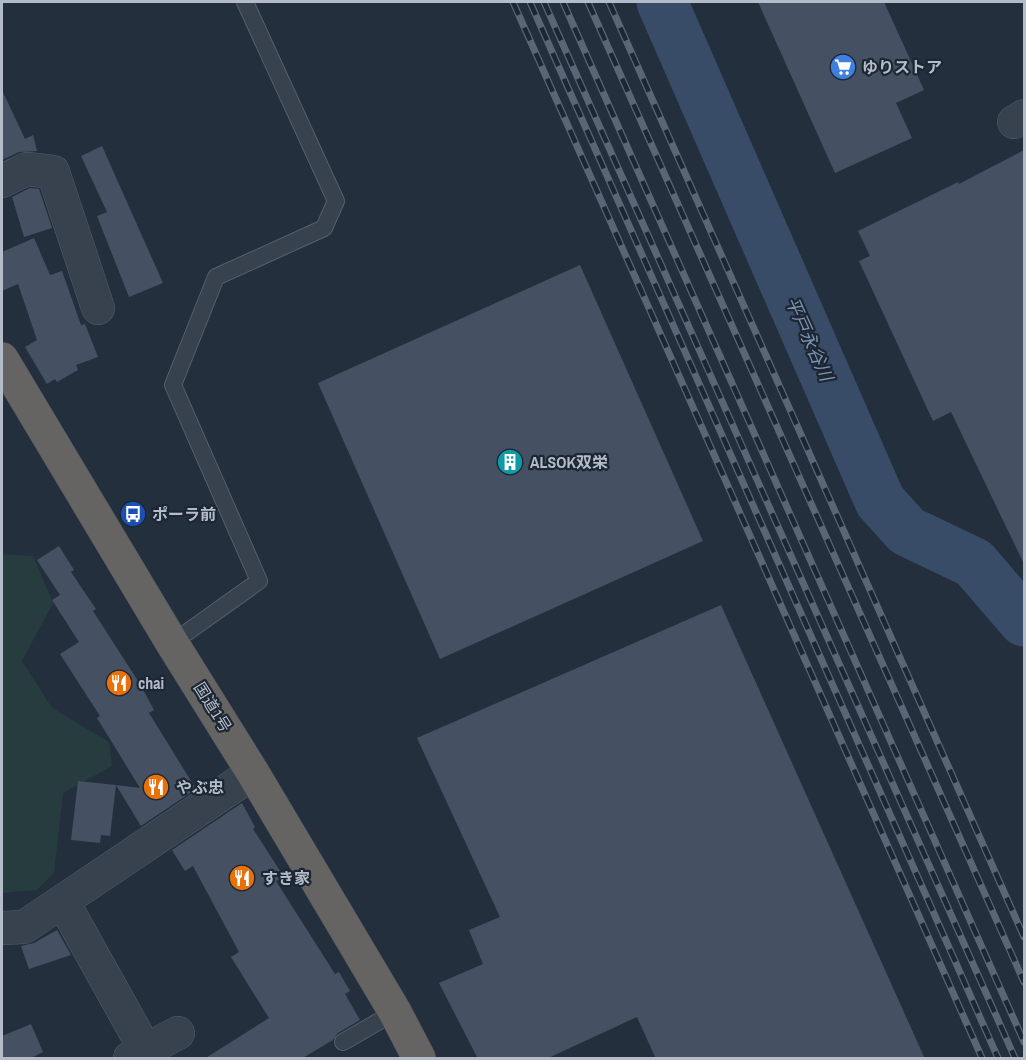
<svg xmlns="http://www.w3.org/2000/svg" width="1026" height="1060" viewBox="0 0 1026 1060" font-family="'Archivo Narrow','Noto Sans JP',sans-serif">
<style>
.green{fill:#263c3f}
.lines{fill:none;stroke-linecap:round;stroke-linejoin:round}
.river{stroke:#394c67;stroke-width:51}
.building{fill:#455162}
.service-casing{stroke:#565f6c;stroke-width:18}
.minor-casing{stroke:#565f6c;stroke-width:34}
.trunk-casing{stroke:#434c59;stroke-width:34}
.service{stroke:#38414e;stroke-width:16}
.minor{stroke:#38414e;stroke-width:33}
.trunk{stroke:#656462;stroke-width:33}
.rail-casing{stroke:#5a6575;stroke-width:7}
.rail{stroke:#1d2633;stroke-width:4.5;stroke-dasharray:14;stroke-linecap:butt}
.labels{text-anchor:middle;stroke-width:4.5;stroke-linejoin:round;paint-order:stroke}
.poi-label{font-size:16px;font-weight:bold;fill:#b4bcc9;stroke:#1d2633;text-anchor:start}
.street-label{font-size:16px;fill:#b4bcc9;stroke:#1d2633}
.water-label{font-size:18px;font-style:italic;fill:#7c92b1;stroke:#1d2633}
</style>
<rect width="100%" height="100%" fill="#242f3e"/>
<path class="green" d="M 2,554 L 33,556 L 53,603 L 22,661 L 52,708 L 109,742 L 112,766 L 63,793 L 54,873 L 37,890 L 2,893 Z"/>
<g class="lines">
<path class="river" d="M 662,2 L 880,501 L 907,531 L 974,563 L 1024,621"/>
</g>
<g class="building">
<path d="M 758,2 L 884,2 L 924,90 L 896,103 L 912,138 L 835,173 Z"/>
<path d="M 2,90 L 25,139 L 33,135 L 37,151 L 19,152 L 2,160 Z"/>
<path d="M 102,146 L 163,283 L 129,297 L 97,216 L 107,212 L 81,156 Z"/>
<path d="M 1024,150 L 1024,564 L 951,412 L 933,421 L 859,261 L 870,256 L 858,231 L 958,182 L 959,184 Z"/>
<path d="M 30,188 L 39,189 L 52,228 L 24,237 L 12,197 Z"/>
<path d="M 34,238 L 50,275 L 62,271 L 81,325 L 85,324 L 98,357 L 76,365 L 78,370 L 57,382 L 55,379 L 47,384 L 25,347 L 37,340 L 18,284 L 2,291 L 2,252 Z"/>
<path d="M 580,265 L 703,541 L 440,659 L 318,383 Z"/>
<path d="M 59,546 L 74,570 L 71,572 L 96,609 L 93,611 L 140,684 L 154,710 L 149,713 L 196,789 L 141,826 L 116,785 L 140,788 L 97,718 L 100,716 L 60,654 L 79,642 L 52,600 L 60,595 L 37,560 Z"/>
<path d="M 721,605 L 925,1059 L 656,1059 L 637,1017 L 546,1059 L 478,1059 L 439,983 L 483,964 L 469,930 L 500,917 L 417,738 Z"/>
<path d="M 78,781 L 116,785 L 110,836 L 101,835 L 100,843 L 71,840 Z"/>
<path d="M 242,803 L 255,827 L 253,829 L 284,877 L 276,881 L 335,974 L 339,972 L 350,991 L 345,994 L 360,1020 L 338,1033 L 333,1040 L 301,1059 L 204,1059 L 269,1018 L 231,957 L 239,952 L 193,866 L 185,871 L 172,850 Z"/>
<path d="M 57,930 L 71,955 L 29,969 L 21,946 L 34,943 Z"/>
<path d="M 31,1024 L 43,1052 L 29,1059 L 2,1059 L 2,1036 Z"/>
</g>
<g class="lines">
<g class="service-casing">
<g id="service">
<path d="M 172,643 L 259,581 L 173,385 L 216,277 L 324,228 L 336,201 L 245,2"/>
<path d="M 343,1042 L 395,1012"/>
</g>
</g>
<g class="minor-casing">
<g id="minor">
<path d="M 1014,122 L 1024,116"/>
<path d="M 2,181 L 27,169 L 53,172 L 98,308"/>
<path d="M 63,902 L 146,1051"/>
<path d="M 2,928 L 24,927 L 253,773"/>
<path d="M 130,1058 L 178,1033"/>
</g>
</g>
<g class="trunk-casing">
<path id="trunk" d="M 2,359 L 172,643 L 253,773 L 395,1012 L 419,1058"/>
</g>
<use href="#service" class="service"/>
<use href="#minor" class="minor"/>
<use href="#trunk" class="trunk"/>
<g class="rail-casing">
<g id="rail">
<path d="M 513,2 L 982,1058"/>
<path d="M 530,2 L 998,1058"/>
<path d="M 544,2 L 1015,1058"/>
<path d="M 563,2 L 1024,1042"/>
<path d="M 588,2 L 1024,982"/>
<path d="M 609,2 L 1024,937"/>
</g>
</g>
<use href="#rail" class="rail"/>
</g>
<defs>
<g id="supermarket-disc" transform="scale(1.35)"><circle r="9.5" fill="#3f7fe0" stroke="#1d2633"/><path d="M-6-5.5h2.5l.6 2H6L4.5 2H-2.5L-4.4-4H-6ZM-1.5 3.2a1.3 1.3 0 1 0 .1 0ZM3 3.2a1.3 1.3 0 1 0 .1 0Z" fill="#fff"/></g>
<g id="building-disc" transform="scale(1.35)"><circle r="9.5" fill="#0f9aa8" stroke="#1d2633"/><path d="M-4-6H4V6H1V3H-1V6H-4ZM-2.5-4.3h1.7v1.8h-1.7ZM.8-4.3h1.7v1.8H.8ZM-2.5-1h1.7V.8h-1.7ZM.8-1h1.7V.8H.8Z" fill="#fff"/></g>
<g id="bus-disc" transform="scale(1.35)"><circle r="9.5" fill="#1a4fb4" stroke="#1d2633"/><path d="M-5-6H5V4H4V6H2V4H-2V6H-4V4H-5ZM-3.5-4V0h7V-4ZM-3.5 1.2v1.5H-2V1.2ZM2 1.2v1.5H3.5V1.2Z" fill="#fff"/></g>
<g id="restaurant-disc" transform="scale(1.35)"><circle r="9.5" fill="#e8710a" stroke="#1d2633"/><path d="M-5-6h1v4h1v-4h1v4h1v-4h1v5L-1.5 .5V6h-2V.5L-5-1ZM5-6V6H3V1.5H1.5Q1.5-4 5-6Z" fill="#fff"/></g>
</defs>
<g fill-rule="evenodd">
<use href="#supermarket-disc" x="843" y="67"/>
<use href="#building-disc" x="510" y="462"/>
<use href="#bus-disc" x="133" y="514"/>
<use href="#restaurant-disc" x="119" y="683"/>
<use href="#restaurant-disc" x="156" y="787"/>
<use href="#restaurant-disc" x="242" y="878"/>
</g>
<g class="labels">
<g class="poi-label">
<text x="862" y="73">ゆりストア</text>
<text x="530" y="468">ALSOK双栄</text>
<text x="152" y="520">ポーラ前</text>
<text x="138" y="689">chai</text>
<text x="176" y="793">やぶ忠</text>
<text x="262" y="884">すき家</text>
</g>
<g class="street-label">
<text transform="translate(213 707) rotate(58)" y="6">国道1号</text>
</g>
<g class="water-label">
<text transform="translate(809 339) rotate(66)" y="6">平戸永谷川</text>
</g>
</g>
<rect width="1026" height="1060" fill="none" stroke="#b4bcc9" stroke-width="6"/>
</svg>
